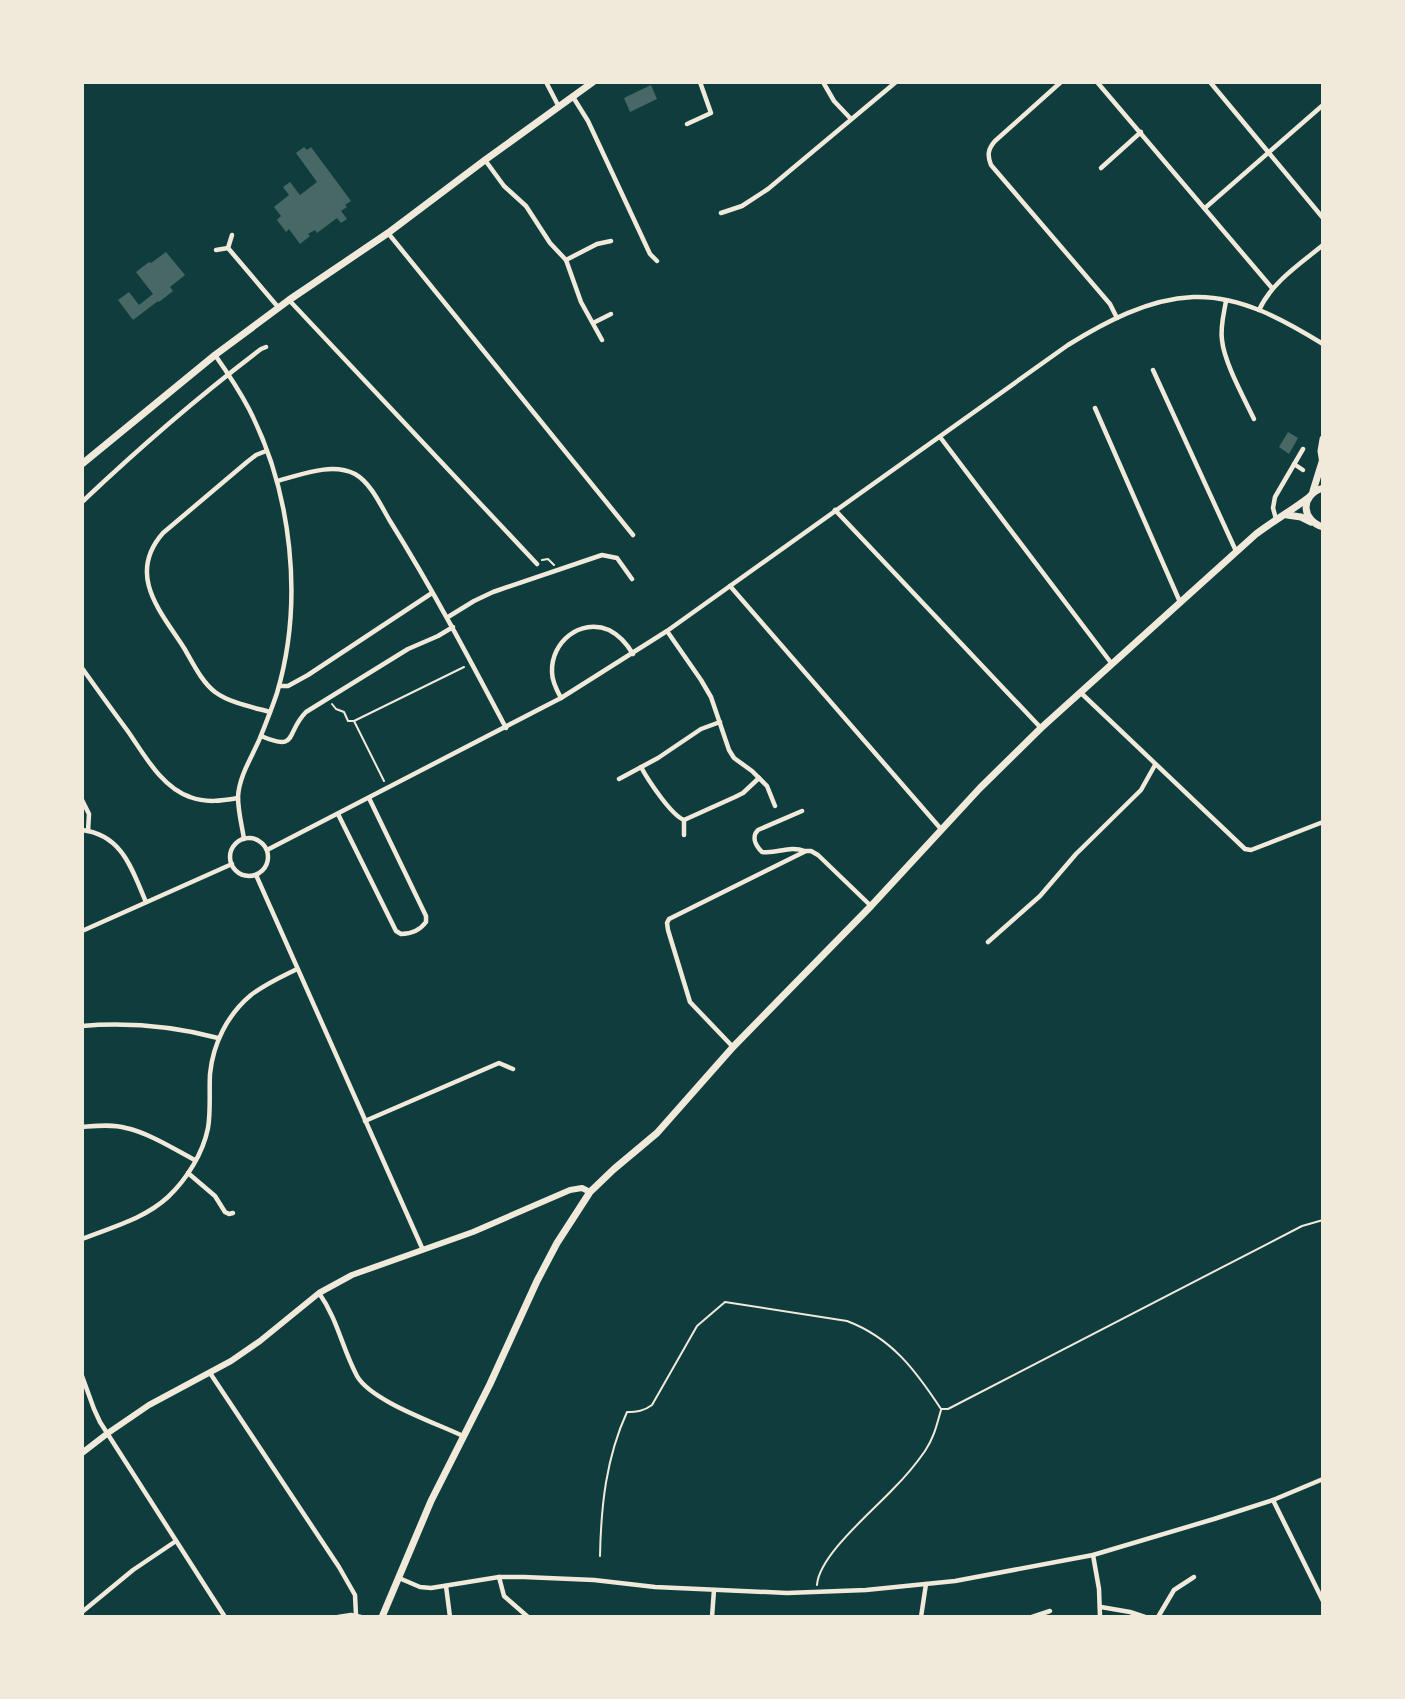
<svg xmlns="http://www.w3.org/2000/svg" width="1405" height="1699" viewBox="0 0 1405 1699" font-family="Roboto,sans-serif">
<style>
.building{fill:#486865}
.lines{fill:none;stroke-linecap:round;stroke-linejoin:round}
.path{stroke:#f1e9da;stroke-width:2}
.minor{stroke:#f1e9da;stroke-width:4.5}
.secondary{stroke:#f1e9da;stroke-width:6}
.primary{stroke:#f1e9da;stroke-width:7}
</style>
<rect width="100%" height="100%" fill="#0f3d3e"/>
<g class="building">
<path d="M 651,85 L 657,99 L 630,112 L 624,98 Z"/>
<path d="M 304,147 L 307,150 L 311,147 L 351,201 L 345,205 L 347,207 L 341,211 L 347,219 L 341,223 L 337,218 L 317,233 L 315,230 L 308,234 L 310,236 L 300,244 L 289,229 L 286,232 L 277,220 L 281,216 L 274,207 L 289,195 L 283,187 L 290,182 L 300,195 L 317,182 L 296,153 Z"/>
<path d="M 166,252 L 185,275 L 170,287 L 173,291 L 159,302 L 158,301 L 133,320 L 118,300 L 129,292 L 139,305 L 153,294 L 136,272 L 149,262 L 151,263 Z"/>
<path d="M 1288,432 L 1298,438 L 1289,454 L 1279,447 Z"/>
</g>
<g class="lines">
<g class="path">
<path d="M 542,560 L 548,559 L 554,565"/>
<path d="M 332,704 L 336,709 L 344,712 L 348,721 L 353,721"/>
<path d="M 384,781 L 354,721 L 464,667"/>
<path d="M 600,1556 C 601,1506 606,1458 627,1412 C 637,1412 644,1411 652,1405 L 697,1326 L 725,1302 L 847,1321 C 892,1338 916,1371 941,1409 L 948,1409 L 1302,1226 L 1323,1220"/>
<path d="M 817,1585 C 819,1555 874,1510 894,1488 C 905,1477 916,1464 925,1451 C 934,1438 937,1424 941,1410"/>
</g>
<g class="minor">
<path d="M 546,82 L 559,107"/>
<path d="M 823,82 L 834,101 L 851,119"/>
<path d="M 1061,82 L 995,141 C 988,149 987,155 991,165 L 1110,304 L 1117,318"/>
<path d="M 1097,82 L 1272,288"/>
<path d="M 1210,82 L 1323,218"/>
<path d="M 573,97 L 588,121 L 650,254 L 657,261"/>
<path d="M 687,124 L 711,113 L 700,82"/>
<path d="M 485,160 L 504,186 L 526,206 L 550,243 L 566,260 L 581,302 L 602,340"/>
<path d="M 1101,168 L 1141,132"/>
<path d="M 1205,208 L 1323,105"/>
<path d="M 721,213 L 742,206 L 768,189 L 896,82"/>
<path d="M 388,233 L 633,535"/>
<path d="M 228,248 L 278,307"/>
<path d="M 216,250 L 228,248 L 232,235"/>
<path d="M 566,260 L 597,244 L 611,241"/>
<path d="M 289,300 L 537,564"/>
<path d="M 1226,301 C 1224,313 1220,327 1222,340 C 1224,362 1244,398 1254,419"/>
<path d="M 1259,310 C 1272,282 1300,264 1323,245"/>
<path d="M 593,323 L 611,314"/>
<path d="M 215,355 C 227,372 239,390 249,409 C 292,493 304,602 277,693 C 272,708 266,723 260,738 C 252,757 239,776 238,797 C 238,811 242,826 244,839"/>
<path d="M 1153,370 L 1236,551"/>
<path d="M 1095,408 L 1180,602"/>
<path d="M 940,437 L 1112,664"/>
<path d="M 266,451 L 256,455 L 247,462 L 163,533 C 126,575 161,612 184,648 C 193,663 201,681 215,692 C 230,703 252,707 270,712"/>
<path d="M 1294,464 L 1303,470"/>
<path d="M 277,481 C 301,475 331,462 355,474 C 371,483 381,506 390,521 C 432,588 469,658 506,728"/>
<path d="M 82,502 C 139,448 199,396 261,349 L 266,347"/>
<path d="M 835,510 L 1041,728"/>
<path d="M 1276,519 L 1273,508 L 1275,497 L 1303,449"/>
<path d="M 730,586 L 941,829"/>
<path d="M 448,617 L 474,601 L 493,592 L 602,555 L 617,558 L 632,579"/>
<path d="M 667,631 L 701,680 L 711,697 L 729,750 L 734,758 L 752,771 L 767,786 L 775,806"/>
<path d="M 82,668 C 97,689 112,710 127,730 C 144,754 161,787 190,797 C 206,803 221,801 238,798"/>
<path d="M 279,686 L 288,686 L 308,675 L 432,593"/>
<path d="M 1080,692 L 1245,849 L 1251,850 L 1323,822"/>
<path d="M 561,698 C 556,689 552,681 552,672 C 551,642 580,618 609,630 C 619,635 627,644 633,654"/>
<path d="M 261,736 C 299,752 285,733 306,712 L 408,649 L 438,636 L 453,627"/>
<path d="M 641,767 C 648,780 671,815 684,820 L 735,797 L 743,793 L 759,778"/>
<path d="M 619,779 L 658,758 L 701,729 L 720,722"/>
<path d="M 82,800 L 89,814 L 88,831"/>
<path d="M 802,811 L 758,830 C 751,837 756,846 762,852 C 779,854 788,845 805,851"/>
<path d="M 338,814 L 396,931 L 401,934 C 411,934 420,930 426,922 L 426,916 L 369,798"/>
<path d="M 82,830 C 123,835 132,870 146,902"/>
<path d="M 684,835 L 684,820"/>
<circle cx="249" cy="857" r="19"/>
<path d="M 267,850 L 561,698 L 667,631 L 1068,345 C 1105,322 1148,299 1193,297 C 1240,295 1284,320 1323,344"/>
<path d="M 256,875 L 423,1250"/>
<path d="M 82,931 L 232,864"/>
<path d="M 988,942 L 1040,896 L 1076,854 L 1141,790 L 1155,765"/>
<path d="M 82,1026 C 130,1022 172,1026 218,1038"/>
<path d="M 733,1047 L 690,1002 L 668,930 L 667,923 L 669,919 L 806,851 L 811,851 L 818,855 L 871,906"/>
<path d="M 365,1121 L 499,1063 L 513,1069"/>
<path d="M 82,1127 C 96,1126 112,1124 126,1128 C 149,1133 174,1149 195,1160"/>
<path d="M 188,1173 L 215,1196 L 225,1212 L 229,1214 L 233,1213"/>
<path d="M 82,1239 C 112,1227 144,1219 168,1197 C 187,1179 203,1153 208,1128 C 211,1110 209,1092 210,1074 C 213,1044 227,1015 251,995 C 265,984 281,977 297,969"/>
<path d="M 319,1293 C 338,1320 342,1348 357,1376 C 371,1401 436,1423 463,1436"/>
<path d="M 210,1373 L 339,1567 L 355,1595 L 356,1615"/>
<path d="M 82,1376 L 94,1409 L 100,1422 L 225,1617"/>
<path d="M 1273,1500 L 1323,1601"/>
<path d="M 1093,1555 L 1099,1589 L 1100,1617"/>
<path d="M 499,1577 L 504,1596 L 528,1617"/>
<path d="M 399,1578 L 420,1587 L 431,1588 L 499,1577 L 524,1577 L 594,1580 L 655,1587 L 787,1593 L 866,1590 L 955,1581 L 1093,1555 L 1214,1519 L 1273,1500 L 1323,1479"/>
<path d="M 446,1586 L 450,1617"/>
<path d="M 1101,1607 L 1130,1612 L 1145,1617"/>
<path d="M 82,1612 L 133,1570 L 176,1541"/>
<path d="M 338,1617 L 351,1615 L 361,1617"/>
<path d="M 712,1617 L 714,1590"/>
<path d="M 921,1617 L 926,1584"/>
<path d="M 1032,1617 L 1050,1611"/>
<path d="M 1158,1617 L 1174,1590 L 1194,1577"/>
</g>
<path class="secondary" d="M 82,1453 L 108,1433 L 149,1405 L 231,1361 L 260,1341 L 319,1293 L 352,1275 L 473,1232 L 570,1190 L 582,1188 L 590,1192"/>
<g class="primary">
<path d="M 1323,439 L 1321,451 L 1323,464"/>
<path d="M 82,464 L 215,355 L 289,300 L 388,233 L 485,160 L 593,82"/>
<path d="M 1323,488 C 1300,495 1301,520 1323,527"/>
<path d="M 1313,491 L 1322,462"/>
<path d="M 1287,515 L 1301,517 L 1311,522"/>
<path d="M 382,1617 L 431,1501 L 490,1384 L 537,1281 L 557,1243 L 590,1192 L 614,1169 L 657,1133 L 733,1047 L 871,906 L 980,788 L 1041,728 L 1256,534 C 1273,521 1291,511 1308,498"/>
</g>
</g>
<rect width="1405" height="1699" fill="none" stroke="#f1e9da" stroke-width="168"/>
</svg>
